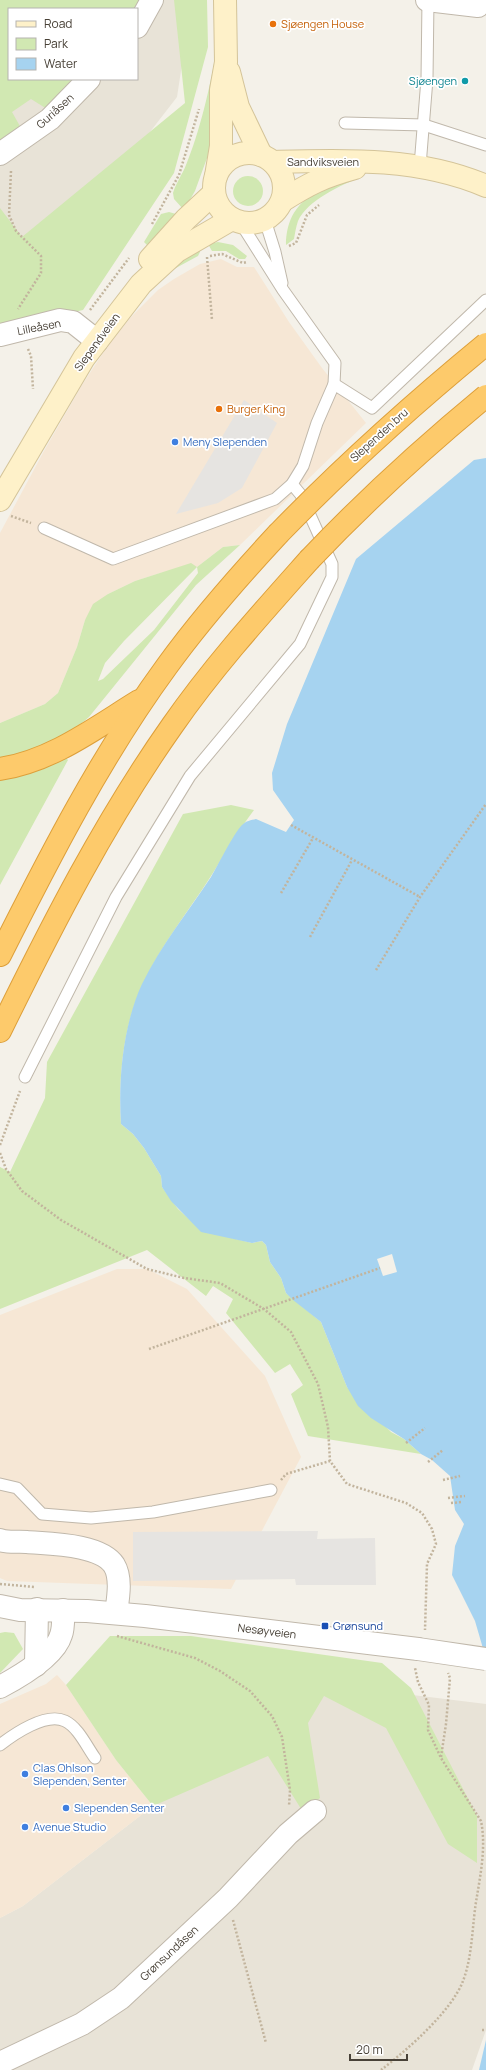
<svg xmlns="http://www.w3.org/2000/svg" width="486" height="2070" viewBox="0 0 486 2070" font-family="Manrope,sans-serif">
<style>
.residential{fill:#e8e3d7;fill-rule:evenodd}
.commercial{fill:#f6e7d5}
.green{fill:#d1e8b2;fill-rule:evenodd}
.parking{fill:#e6e4e1}
.water{fill:#a6d3f0}
.pier{fill:#f4f1e9}
.lines{fill:none;stroke-linecap:round;stroke-linejoin:round}
.service-casing{stroke:#c0b8ab;stroke-width:13}
.minor-casing{stroke:#c0b8ab;stroke-width:24}
.tertiary-casing{stroke:#c0b8ab;stroke-width:24}
.secondary-casing{stroke:#d4c499;stroke-width:24}
.motorway-casing{stroke:#dd9f3a;stroke-width:24}
.path{stroke:#c2b49d;stroke-width:2.5;stroke-dasharray:2 2;stroke-linecap:butt}
.service{stroke:#fff;stroke-width:11}
.minor{stroke:#fff;stroke-width:22}
.tertiary{stroke:#fff;stroke-width:22}
.secondary{stroke:#fef1c9;stroke-width:22}
.motorway{stroke:#fdca6b;stroke-width:22}
.tertiary-bridge-casing{stroke:#c0b8ab;stroke-width:24;stroke-linecap:butt}
.motorway-bridge-casing{stroke:#dd9f3a;stroke-width:24;stroke-linecap:butt}
.tertiary-bridge{stroke:#fff;stroke-width:22}
.motorway-bridge{stroke:#fdca6b;stroke-width:22}
.food-dot{fill:#e8710a;stroke:#fff;stroke-width:1.5}
.culture-dot{fill:#0f9aa8;stroke:#fff;stroke-width:1.5}
.shop-dot{fill:#3f7fe0;stroke:#fff;stroke-width:1.5}
.transit-dot{fill:#1a4fb4;stroke:#fff;stroke-width:1.5}
.labels{text-anchor:middle;stroke-width:3.5;stroke-linejoin:round;paint-order:stroke}
.food-label{font-size:11px;fill:#c56008;stroke:#fff;text-anchor:start}
.culture-label{font-size:11px;fill:#0d838f;stroke:#fff;text-anchor:end}
.street-label{font-size:11px;fill:#484137;stroke:#fff}
.shop-label{font-size:11px;fill:#366cbe;stroke:#fff;text-anchor:start}
.transit-label{font-size:11px;fill:#164399;stroke:#fff;text-anchor:start}
</style>
<rect width="100%" height="100%" fill="#f4f1e9"/>
<g class="residential">
<path d="M 0,0 L 184,0 L 186,38 L 177,97 L 105,190 L 0,308 ZM 9,9 L 137,9 L 137,79 L 9,79 Z"/>
<path d="M 266,1677 L 486,1704 L 486,2030 L 472,2070 L 0,2070 L 0,1918 L 23,1906 L 153,1806 Z"/>
</g>
<g class="commercial">
<path d="M 221,259 L 237,267 L 254,267 L 289,322 L 322,368 L 366,423 L 240,545 L 223,547 L 197,567 L 160,573 L 135,581 L 108,594 L 85,620 L 77,647 L 58,693 L 45,704 L 0,723 L 0,533 L 44,451 L 82,385 L 107,347 L 130,318 L 158,290 L 174,279 L 200,264 Z"/>
<path d="M 117,1269 L 147,1269 L 187,1289 L 265,1376 L 301,1457 L 231,1589 L 7,1581 L 0,1578 L 0,1315 Z"/>
<path d="M 57,1675 L 66,1685 L 116,1760 L 153,1806 L 23,1906 L 0,1918 L 0,1704 L 46,1684 Z"/>
</g>
<g class="green">
<path d="M 0,0 L 140,0 L 136,9 L 9,9 L 9,79 L 76,79 L 47,109 L 31,99 L 12,112 L 21,128 L 0,147 Z"/>
<path d="M 174,0 L 207,0 L 208,47 L 174,173 L 83,310 L 0,329 L 0,208 L 22,237 L 185,103 Z"/>
<path d="M 216,51 L 211,147 L 195,191 L 184,210 L 174,199 L 173,193 C 176,183 182,175 186,165 C 199,134 211,85 216,51 Z"/>
<circle cx="248" cy="191" r="15"/>
<path d="M 359,177 L 360,178 C 340,185 307,201 298,221 C 296,227 295,233 294,239 L 286,245 C 287,197 321,189 359,177 Z"/>
<path d="M 169,212 L 176,214 L 150,248 L 144,242 L 161,214 Z"/>
<path d="M 218,242 L 233,245 L 247,256 L 245,259 L 239,259 L 226,251 L 212,251 L 208,244 Z"/>
<path d="M 199,247 L 200,252 L 198,256 L 174,269 L 170,264 Z"/>
<path d="M 240,545 L 196,585 L 89,717 C 63,740 34,750 0,758 L 0,723 L 45,704 L 58,693 L 77,647 L 85,620 L 93,604 L 108,594 L 135,581 L 191,563 L 197,567 L 223,547 ZM 197,567 L 198,573 L 154,630 L 103,679 L 98,681 L 105,663 L 124,641 Z"/>
<path d="M 64,756 L 68,760 L 0,885 L 0,780 L 27,774 Z"/>
<path d="M 231,805 L 254,810 C 238,831 225,854 211,876 C 188,912 161,945 143,984 C 123,1025 118,1079 121,1124 L 133,1134 L 144,1148 L 161,1176 L 162,1187 L 178,1209 L 189,1219 L 232,1238 L 252,1243 L 262,1241 L 266,1245 L 270,1262 L 281,1278 L 286,1293 L 321,1322 L 347,1387 L 391,1432 L 404,1439 L 421,1454 L 308,1436 L 291,1394 L 303,1385 L 290,1364 L 275,1373 L 226,1313 L 233,1299 L 213,1286 L 206,1296 L 147,1250 L 0,1309 L 0,1167 L 10,1172 L 45,1098 L 47,1062 L 183,814 Z"/>
<path d="M 5,1632 L 14,1633 L 23,1649 L 0,1673 L 0,1633 Z"/>
<path d="M 110,1636 L 191,1636 L 382,1663 L 411,1688 L 477,1816 L 477,1863 L 448,1844 L 386,1728 L 324,1696 L 308,1723 L 320,1798 L 303,1812 L 268,1756 L 153,1806 L 116,1760 L 66,1685 Z"/>
</g>
<g class="parking">
<path d="M 244,400 L 277,423 L 242,488 L 218,503 L 176,514 Z"/>
<path d="M 318,1531 L 317,1539 L 375,1538 L 376,1585 L 296,1585 L 295,1579 L 133,1581 L 133,1532 Z"/>
</g>
<g class="water">
<path d="M 486,458 L 486,1671 L 482,1645 L 475,1621 L 452,1575 L 455,1546 L 464,1524 L 455,1510 L 450,1476 L 432,1460 L 421,1454 L 404,1439 L 371,1418 L 358,1406 L 347,1387 L 321,1322 L 293,1300 L 286,1293 L 281,1278 L 270,1262 L 266,1245 L 262,1241 L 252,1243 L 201,1232 L 171,1201 L 162,1187 L 161,1176 L 144,1148 L 133,1134 L 121,1124 C 118,1079 123,1025 142,984 C 161,945 188,912 211,877 C 218,865 234,833 242,825 C 246,821 251,820 256,819 L 286,832 L 294,820 L 273,790 L 272,773 L 287,724 L 356,559 L 474,460 Z"/>
<path d="M 486,2040 L 486,2070 L 479,2070 Z"/>
</g>
<path class="pier" d="M 392,1254 L 397,1272 L 383,1276 L 377,1259 Z"/>
<g class="lines">
<g class="service-casing">
<g id="service">
<path d="M 345,123 L 424,125 L 486,145"/>
<path d="M 420,166 L 427,79 L 428,0"/>
<path d="M 265,220 L 275,252 L 282,283"/>
<path d="M 334,384 L 372,408 L 486,300"/>
<path d="M 44,528 L 113,559 L 275,499 L 292,484 L 303,466 L 317,423 L 334,384 L 335,363 L 283,290 L 240,222"/>
<path d="M 25,1077 L 116,897 L 190,776 L 300,644 L 332,577 L 332,564 L 301,495 L 292,484"/>
<path d="M 0,1484 L 17,1488 L 42,1514 L 91,1518 L 153,1512 L 271,1490"/>
<path d="M 0,1745 C 14,1734 46,1712 65,1721 C 78,1727 87,1747 95,1758"/>
</g>
</g>
<g class="minor-casing">
<g id="minor">
<path d="M 427,0 L 478,6"/>
<path d="M 137,27 L 152,0"/>
<path d="M 0,154 L 50,119 L 89,79"/>
<path d="M 0,335 L 60,320 L 73,322 L 97,341"/>
<path d="M 0,1540 C 8,1543 19,1541 27,1542 C 50,1544 100,1544 114,1565 C 122,1578 118,1599 116,1613"/>
<path d="M 36,1665 L 37,1609"/>
<path d="M 0,1687 C 19,1677 55,1656 61,1635 C 64,1627 63,1617 63,1610"/>
<path d="M 0,2063 L 82,2024 L 121,1998 L 228,1898 L 288,1834 L 315,1811"/>
</g>
</g>
<g class="tertiary-casing">
<path id="tertiary" d="M 0,1606 L 20,1610 L 87,1611 L 145,1616 L 418,1649"/>
</g>
<g class="secondary-casing">
<g id="secondary">
<path d="M 229,72 L 238,107 L 261,155"/>
<circle cx="249" cy="188" r="35"/>
<path d="M 273,162 C 345,160 419,157 486,186"/>
<path d="M 216,176 L 221,146 L 221,90 L 226,62 L 225,0"/>
<path d="M 282,201 C 310,183 323,177 355,168"/>
<path d="M 150,259 L 186,219 L 214,193"/>
<path d="M 0,500 L 84,358 L 141,284 L 177,251 L 232,219"/>
</g>
</g>
<g class="motorway-casing">
<g id="motorway">
<path d="M 0,769 C 52,761 95,728 139,701"/>
<path d="M 0,955 C 50,856 101,756 167,666 C 201,619 239,576 278,534"/>
<path d="M 0,1031 C 51,927 105,821 172,726 C 213,667 261,614 309,560"/>
</g>
</g>
<g class="path">
<path d="M 11,171 L 9,215 L 16,231 L 41,256 L 41,273 L 18,309"/>
<path d="M 152,224 L 179,175 L 199,109"/>
<path d="M 289,246 L 296,243 L 307,215 L 319,205"/>
<path d="M 210,256 L 222,254 L 243,263 L 247,262"/>
<path d="M 207,257 L 212,320"/>
<path d="M 90,310 L 129,258"/>
<path d="M 28,349 L 31,356 L 33,389"/>
<path d="M 11,516 L 31,523"/>
<path d="M 291,825 L 420,897"/>
<path d="M 281,893 L 313,838"/>
<path d="M 310,937 L 352,860"/>
<path d="M 376,970 L 420,897 L 486,804"/>
<path d="M 0,1145 L 20,1091"/>
<path d="M 0,1153 L 6,1169 L 22,1191 L 61,1220 L 147,1269 L 184,1278 L 220,1283 L 264,1309 L 291,1332 L 318,1384 L 328,1427 L 330,1461 L 347,1484 L 406,1503 L 422,1513 L 432,1529 L 436,1544 L 427,1564 L 425,1630"/>
<path d="M 149,1349 L 380,1268"/>
<path d="M 406,1443 L 425,1428"/>
<path d="M 428,1462 L 443,1450"/>
<path d="M 281,1480 L 286,1474 L 330,1461"/>
<path d="M 443,1480 L 460,1476"/>
<path d="M 448,1498 L 465,1496"/>
<path d="M 451,1503 L 462,1502"/>
<path d="M 0,1584 L 35,1587"/>
<path d="M 117,1636 L 195,1658 L 220,1671 L 250,1691 L 272,1716 L 282,1737 L 290,1790 L 289,1806"/>
<path d="M 441,1757 L 446,1724 L 450,1678 L 448,1673"/>
<path d="M 233,1920 L 266,2043"/>
<path d="M 482,2030 L 486,2030"/>
<path d="M 381,2070 C 407,2050 451,2012 463,1981 C 473,1955 472,1923 477,1896 C 481,1872 486,1845 481,1821 L 441,1758 L 428,1730 L 429,1705 L 418,1682 L 415,1668"/>
</g>
<use href="#service" class="service"/>
<use href="#minor" class="minor"/>
<use href="#tertiary" class="tertiary"/>
<use href="#secondary" class="secondary"/>
<use href="#motorway" class="motorway"/>
<g class="tertiary-bridge-casing">
<path id="tertiary-bridge" d="M 418,1649 L 486,1659"/>
</g>
<g class="motorway-bridge-casing">
<g id="motorway-bridge">
<path d="M 278,534 C 344,466 413,404 486,344"/>
<path d="M 309,560 C 364,502 423,448 486,396"/>
</g>
</g>
<use href="#tertiary-bridge" class="tertiary-bridge"/>
<use href="#motorway-bridge" class="motorway-bridge"/>
</g>
<g class="food-dot">
<circle cx="273" cy="24" r="4"/>
<circle cx="219" cy="409" r="4"/>
</g>
<circle class="culture-dot" cx="465" cy="81" r="4"/>
<g class="shop-dot">
<circle cx="175" cy="442" r="4"/>
<circle cx="25" cy="1774" r="4"/>
<circle cx="66" cy="1808" r="4"/>
<circle cx="25" cy="1827" r="4"/>
</g>
<rect class="transit-dot" x="321" y="1622" width="8" height="8" rx="2"/>
<g class="labels">
<g class="food-label">
<text x="281" y="28">Sjøengen House</text>
<text x="227" y="413">Burger King</text>
</g>
<g class="culture-label">
<text x="457" y="85">Sjøengen</text>
</g>
<g class="street-label">
<text transform="translate(55 111) rotate(-42)" y="4">Guriåsen</text>
<text x="323" y="166">Sandviksveien</text>
<text transform="translate(39 327) rotate(-11)" y="4">Lilleåsen</text>
<text transform="translate(97 342) rotate(-54)" y="4">Slependveien</text>
<text transform="translate(379 435) rotate(-42)" y="4">Slependen bru</text>
<text transform="translate(267 1631) rotate(7)" y="4">Nesøyveien</text>
<text transform="translate(169 1953) rotate(-43)" y="4">Grønsundåsen</text>
</g>
<g class="shop-label">
<text x="183" y="446">Meny Slependen</text>
<text x="33" y="1772">Clas Ohlson<tspan x="33" dy="13">Slependen, Senter</tspan></text>
<text x="74" y="1812">Slependen Senter</text>
<text x="33" y="1831">Avenue Studio</text>
</g>
<g class="transit-label">
<text x="333" y="1630">Grønsund</text>
</g>
</g>
<rect x="8" y="8" width="130" height="72" fill="#ffffff" stroke="#b6b3af"/>
<rect x="16" y="21" width="20" height="6" fill="#fef1c9" stroke="#b6b3af"/>
<text x="44" y="28" font-size="12" fill="#484137">Road</text>
<rect x="16" y="38" width="20" height="12" fill="#d1e8b2" stroke="#b6b3af"/>
<text x="44" y="48" font-size="12" fill="#484137">Park</text>
<rect x="16" y="58" width="20" height="12" fill="#a6d3f0" stroke="#b6b3af"/>
<text x="44" y="68" font-size="12" fill="#484137">Water</text>
<path d="M350 2054v6h57v-6" fill="none" stroke="#484137" stroke-width="2"/>
<text x="356" y="2054" font-size="12" fill="#484137" stroke="#ffffff" stroke-width="3" paint-order="stroke">20 m</text>
</svg>
